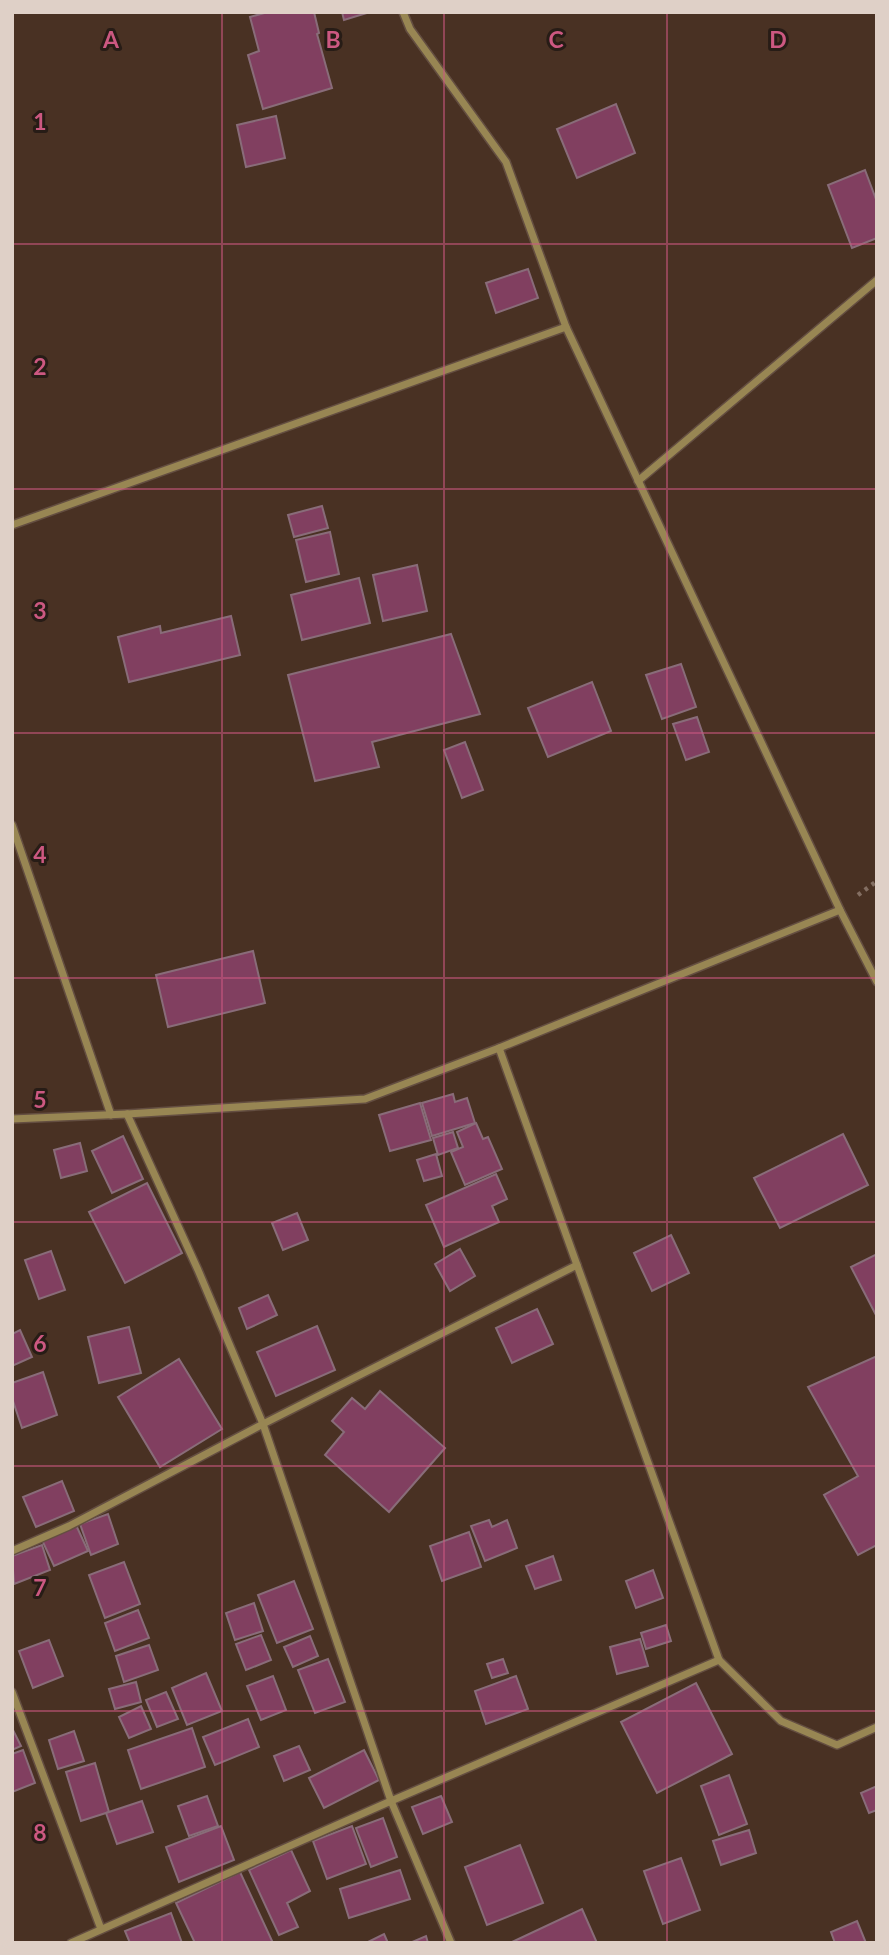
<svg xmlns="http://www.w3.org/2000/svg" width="889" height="1955" viewBox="0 0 889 1955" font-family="Lato,sans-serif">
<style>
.building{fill:#813f60;stroke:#896c79;stroke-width:2}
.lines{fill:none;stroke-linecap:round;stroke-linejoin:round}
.street-casing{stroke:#644e41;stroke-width:10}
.path{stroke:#836e62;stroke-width:4.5;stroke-dasharray:3.5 5;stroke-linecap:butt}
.street{stroke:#988653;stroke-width:7}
.grid{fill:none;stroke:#cc5881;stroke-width:2;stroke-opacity:0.55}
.grid-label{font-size:23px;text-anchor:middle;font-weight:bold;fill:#cc5881;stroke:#271c16;stroke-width:6;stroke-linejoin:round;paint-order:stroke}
</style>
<rect width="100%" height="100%" fill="#493123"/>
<g class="building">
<path d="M 268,12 L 314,12 L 319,33 L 317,34 L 332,88 L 263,109 L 248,55 L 259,51 L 250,17 Z"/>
<path d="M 342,12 L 370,12 L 344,20 Z"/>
<path d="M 616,104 L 635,153 L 577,178 L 557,129 Z"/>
<path d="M 276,116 L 285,158 L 246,167 L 237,125 Z"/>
<path d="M 865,170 L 877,202 L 877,238 L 852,248 L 828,185 Z"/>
<path d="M 528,269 L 538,298 L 496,313 L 486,283 Z"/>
<path d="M 322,506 L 328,528 L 294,537 L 288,515 Z"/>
<path d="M 330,532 L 339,574 L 306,582 L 296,540 Z"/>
<path d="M 417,565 L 427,611 L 383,621 L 373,575 Z"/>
<path d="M 359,578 L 370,623 L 302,640 L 291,595 Z"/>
<path d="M 231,616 L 240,655 L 129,682 L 118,637 L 160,626 L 161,633 Z"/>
<path d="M 451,634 L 480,714 L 372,742 L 379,767 L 315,781 L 288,675 Z"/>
<path d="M 681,664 L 696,707 L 662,719 L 646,675 Z"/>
<path d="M 592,682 L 611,731 L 548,757 L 528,708 Z"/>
<path d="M 697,717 L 709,752 L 686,760 L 673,724 Z"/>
<path d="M 465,742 L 483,790 L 462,798 L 444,750 Z"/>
<path d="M 253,951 L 265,1003 L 168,1027 L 156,975 Z"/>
<path d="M 453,1094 L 455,1102 L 467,1098 L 475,1123 L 432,1136 L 422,1103 Z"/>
<path d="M 420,1103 L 431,1140 L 390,1151 L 379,1115 Z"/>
<path d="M 476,1123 L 483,1139 L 488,1137 L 502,1169 L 465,1185 L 451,1152 L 463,1147 L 457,1132 Z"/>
<path d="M 453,1132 L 458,1148 L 438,1155 L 433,1138 Z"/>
<path d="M 843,1134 L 868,1185 L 780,1228 L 754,1178 Z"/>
<path d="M 123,1136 L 143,1179 L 112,1193 L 92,1151 Z"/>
<path d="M 80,1143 L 87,1171 L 61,1178 L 54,1150 Z"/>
<path d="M 436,1154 L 442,1176 L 424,1181 L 417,1160 Z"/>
<path d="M 496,1174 L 507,1199 L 492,1206 L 499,1222 L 444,1247 L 426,1205 Z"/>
<path d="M 147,1183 L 182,1253 L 125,1283 L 89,1212 Z"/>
<path d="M 297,1213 L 308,1240 L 283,1250 L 272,1223 Z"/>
<path d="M 671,1235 L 689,1273 L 652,1291 L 634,1253 Z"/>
<path d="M 460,1249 L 475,1276 L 450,1291 L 435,1264 Z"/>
<path d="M 51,1251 L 65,1290 L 39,1299 L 25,1260 Z"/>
<path d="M 877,1254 L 877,1317 L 851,1267 Z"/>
<path d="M 268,1295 L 277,1315 L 247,1329 L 239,1308 Z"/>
<path d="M 537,1309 L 553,1344 L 512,1363 L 496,1328 Z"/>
<path d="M 317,1326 L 335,1370 L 276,1396 L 257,1352 Z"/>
<path d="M 129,1327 L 141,1373 L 99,1383 L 88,1337 Z"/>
<path d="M 20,1330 L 32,1357 L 12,1366 L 12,1334 Z"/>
<path d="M 877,1356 L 877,1545 L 858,1555 L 824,1495 L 858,1476 L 808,1387 Z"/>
<path d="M 179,1359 L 222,1429 L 160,1467 L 118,1397 Z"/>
<path d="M 43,1372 L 57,1415 L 22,1428 L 12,1398 L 12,1383 Z"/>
<path d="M 380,1391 L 445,1448 L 389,1512 L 325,1455 L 344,1432 L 332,1421 L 352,1398 L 365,1409 Z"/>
<path d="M 62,1481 L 74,1511 L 36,1527 L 23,1497 Z"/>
<path d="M 108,1514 L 118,1544 L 91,1555 L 80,1524 Z"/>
<path d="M 489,1520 L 492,1527 L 507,1520 L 517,1548 L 485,1561 L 471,1526 Z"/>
<path d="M 76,1525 L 88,1551 L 54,1566 L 42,1540 Z"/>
<path d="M 469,1532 L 481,1567 L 442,1581 L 430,1546 Z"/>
<path d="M 42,1545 L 50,1570 L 14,1584 L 12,1556 Z"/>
<path d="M 553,1556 L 561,1580 L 535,1589 L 526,1566 Z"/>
<path d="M 124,1562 L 140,1604 L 105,1618 L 89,1575 Z"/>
<path d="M 653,1570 L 663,1598 L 636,1608 L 626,1581 Z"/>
<path d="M 294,1581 L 313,1629 L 277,1643 L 258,1595 Z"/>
<path d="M 254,1603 L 263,1631 L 235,1640 L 226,1613 Z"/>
<path d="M 138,1610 L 149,1638 L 115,1651 L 105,1623 Z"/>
<path d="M 666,1625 L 671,1641 L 646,1649 L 641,1633 Z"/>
<path d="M 261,1635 L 271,1660 L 246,1670 L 236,1644 Z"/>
<path d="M 310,1636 L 318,1656 L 293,1667 L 284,1647 Z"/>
<path d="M 640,1639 L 648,1666 L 617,1674 L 610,1647 Z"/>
<path d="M 49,1640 L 63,1676 L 33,1688 L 19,1651 Z"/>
<path d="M 149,1645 L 158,1670 L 124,1682 L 116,1656 Z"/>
<path d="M 328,1659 L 345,1702 L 315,1713 L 298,1670 Z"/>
<path d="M 503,1659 L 508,1673 L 492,1678 L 487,1664 Z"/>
<path d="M 206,1673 L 222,1711 L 187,1725 L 172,1688 Z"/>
<path d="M 273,1676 L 286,1710 L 261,1720 L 247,1686 Z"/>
<path d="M 516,1676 L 528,1709 L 486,1724 L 475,1691 Z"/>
<path d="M 136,1682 L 141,1702 L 115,1709 L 109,1689 Z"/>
<path d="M 696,1683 L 732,1754 L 657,1793 L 621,1722 Z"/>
<path d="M 166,1692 L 178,1719 L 157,1727 L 146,1700 Z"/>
<path d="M 141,1706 L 151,1729 L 129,1738 L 119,1717 Z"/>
<path d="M 248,1719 L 259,1747 L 215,1765 L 203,1737 Z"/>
<path d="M 12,1728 L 21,1746 L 12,1750 Z"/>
<path d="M 192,1728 L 205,1767 L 141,1789 L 128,1750 Z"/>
<path d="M 74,1731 L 84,1761 L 58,1769 L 49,1740 Z"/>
<path d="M 299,1746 L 310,1770 L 284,1781 L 274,1756 Z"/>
<path d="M 23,1750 L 35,1783 L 12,1792 L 12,1754 Z"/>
<path d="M 364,1750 L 379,1780 L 324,1808 L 309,1778 Z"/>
<path d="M 95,1763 L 109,1812 L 81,1821 L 66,1772 Z"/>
<path d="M 729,1775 L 747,1824 L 719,1835 L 701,1786 Z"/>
<path d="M 877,1786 L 877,1810 L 869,1813 L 861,1793 Z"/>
<path d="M 207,1796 L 218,1826 L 189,1836 L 178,1806 Z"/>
<path d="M 441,1796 L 452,1822 L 423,1834 L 412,1807 Z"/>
<path d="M 142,1801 L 153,1832 L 117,1844 L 106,1813 Z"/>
<path d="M 383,1818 L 397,1857 L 371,1867 L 356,1828 Z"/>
<path d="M 221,1826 L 234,1860 L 179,1882 L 166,1847 Z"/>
<path d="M 352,1826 L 366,1864 L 327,1879 L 313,1841 Z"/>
<path d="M 749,1830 L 756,1853 L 721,1865 L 713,1841 Z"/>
<path d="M 520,1845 L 543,1903 L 487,1925 L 465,1867 Z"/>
<path d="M 291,1850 L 310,1891 L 287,1903 L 298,1927 L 279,1935 L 249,1870 Z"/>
<path d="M 681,1858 L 700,1910 L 663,1924 L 644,1871 Z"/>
<path d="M 400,1870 L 410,1899 L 349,1918 L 340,1889 Z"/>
<path d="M 240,1872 L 273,1943 L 195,1943 L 176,1903 Z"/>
<path d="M 582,1909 L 597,1943 L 510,1943 Z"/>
<path d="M 171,1913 L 182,1943 L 130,1943 L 125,1931 Z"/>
<path d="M 857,1921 L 866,1943 L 835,1943 L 831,1932 Z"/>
<path d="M 384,1934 L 388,1943 L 366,1943 Z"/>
<path d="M 426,1936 L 428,1943 L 410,1943 Z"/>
</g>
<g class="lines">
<g class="street-casing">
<g id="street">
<path d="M 403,12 L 410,29 L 506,162 L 566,327"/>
<path d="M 638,481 L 877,280"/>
<path d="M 12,525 L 566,327 L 840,910 L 877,982"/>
<path d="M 12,825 L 111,1115"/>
<path d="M 499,1048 L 719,1660 L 781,1721 L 837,1745 L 877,1727"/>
<path d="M 127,1114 L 198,1270 L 263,1424 L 391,1801 L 451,1943"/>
<path d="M 12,1119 L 127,1114 L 365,1099 L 499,1048 L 840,910"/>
<path d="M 12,1551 L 69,1526 L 263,1424 L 577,1265"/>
<path d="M 12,1692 L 101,1929"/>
<path d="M 71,1943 L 391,1801 L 719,1660"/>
</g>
</g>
<path class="path" d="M 858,895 L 877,881"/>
<use href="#street" class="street"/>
</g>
<path class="grid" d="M 222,12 L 222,1943M 444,12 L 444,1943M 667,12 L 667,1943M 12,244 L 877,244M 12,489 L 877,489M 12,733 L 877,733M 12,978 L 877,978M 12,1222 L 877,1222M 12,1466 L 877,1466M 12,1711 L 877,1711"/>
<g class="grid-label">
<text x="111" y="48">A</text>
<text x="333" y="48">B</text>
<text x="556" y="48">C</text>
<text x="778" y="48">D</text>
<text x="40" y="130">1</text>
<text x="40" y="375">2</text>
<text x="40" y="619">3</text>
<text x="40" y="863">4</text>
<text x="40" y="1108">5</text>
<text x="40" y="1352">6</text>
<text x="40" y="1596">7</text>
<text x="40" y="1841">8</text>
</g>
<rect width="889" height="1955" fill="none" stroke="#dfd0c7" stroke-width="28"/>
</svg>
